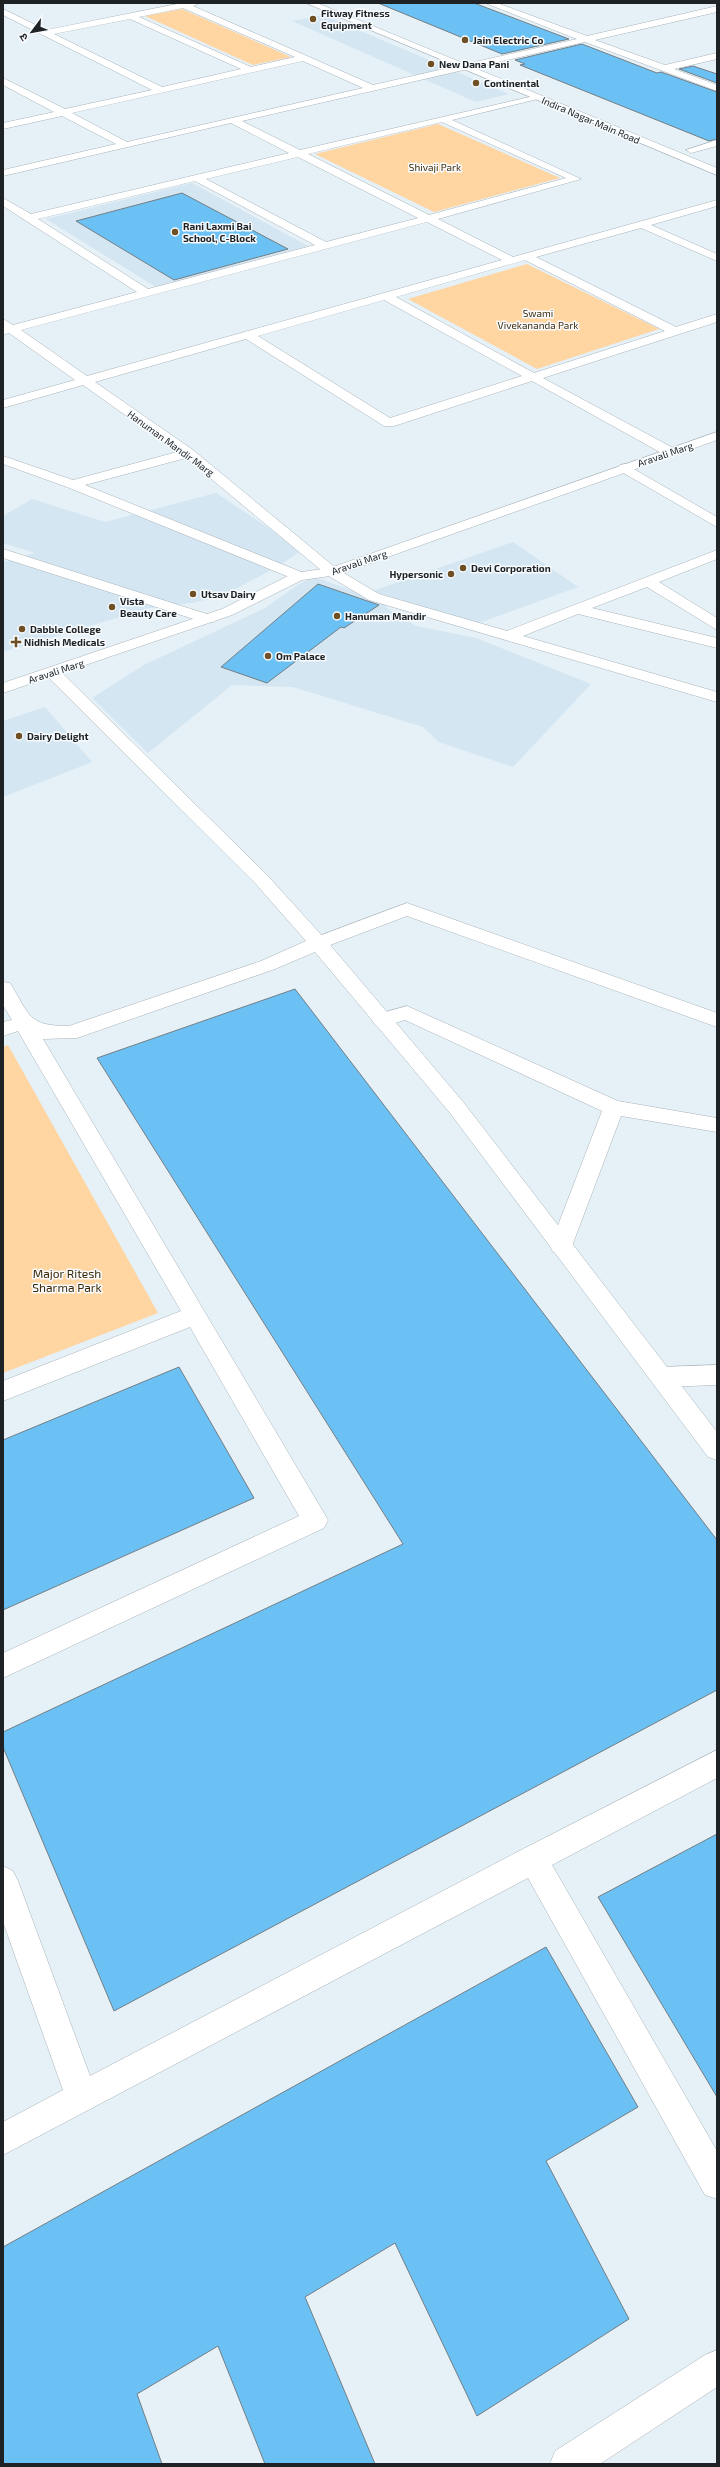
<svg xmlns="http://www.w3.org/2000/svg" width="720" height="2467" viewBox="0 0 720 2467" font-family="'Exo 2','Noto Sans Devanagari',sans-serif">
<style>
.built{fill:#d4e6f2}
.green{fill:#ffd5a2}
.building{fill:#6bc1f4;stroke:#747e84}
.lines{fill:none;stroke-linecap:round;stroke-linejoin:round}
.service-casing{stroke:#a9b3ba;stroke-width:1}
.minor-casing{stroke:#a9b3ba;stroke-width:1}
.tertiary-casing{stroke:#a9b3ba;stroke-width:1}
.service{fill:#fff;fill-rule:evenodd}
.minor{fill:#fff;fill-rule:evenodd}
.tertiary{fill:#fff;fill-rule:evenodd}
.poi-dot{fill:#6f5025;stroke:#f8fcff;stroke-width:1.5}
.labels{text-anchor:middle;stroke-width:3;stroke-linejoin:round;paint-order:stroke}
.far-poi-label{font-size:10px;font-weight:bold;fill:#1e2225;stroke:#f8fcff;text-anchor:start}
.far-street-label{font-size:10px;fill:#1e2225;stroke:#f8fcff}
.far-park-label{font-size:10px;fill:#3f2908;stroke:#f8fcff}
.park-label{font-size:12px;fill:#3f2908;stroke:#f8fcff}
</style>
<rect width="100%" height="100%" fill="#e5f0f7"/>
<g class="built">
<path d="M 323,15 L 509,94 L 476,102 L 292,21 Z"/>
<path d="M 192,183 L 308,246 L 156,287 L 46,219 Z"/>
<path d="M 216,493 L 302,550 L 279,566 L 222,596 L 191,603 L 150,608 L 3,652 L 3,562 L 35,553 L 3,543 L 3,516 L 32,499 L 105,522 Z"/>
<path d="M 513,542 L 578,587 L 476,624 L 373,591 Z"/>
<path d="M 315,577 L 383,602 L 387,608 L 416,626 L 476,638 L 591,684 L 513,767 L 439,742 L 423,727 L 293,687 L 232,685 L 148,753 L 92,698 L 144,665 L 265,608 L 299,584 Z"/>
<path d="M 45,707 L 92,762 L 3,797 L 3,721 Z"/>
</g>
<g class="green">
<path d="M 182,9 L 291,57 L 253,65 L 145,16 Z"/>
<path d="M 438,124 L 560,178 L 434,212 L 315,154 Z"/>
<path d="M 527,264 L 659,329 L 537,369 L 408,299 Z"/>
<path d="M 8,1045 L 158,1313 L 3,1373 L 3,1047 Z"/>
</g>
<g class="building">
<path d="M 378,3 L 474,3 L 569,39 L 502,54 Z"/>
<path d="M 582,44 L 657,73 L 661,72 L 717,92 L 717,139 L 709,141 L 520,65 L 525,64 L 515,60 Z"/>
<path d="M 693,66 L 717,74 L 717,83 L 679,69 Z"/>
<path d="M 182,193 L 288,249 L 174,280 L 76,221 Z"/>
<path d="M 318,584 L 379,605 L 344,628 L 341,627 L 267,683 L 221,667 Z"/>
<path d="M 295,989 L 717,1540 L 717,1690 L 114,2011 L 3,1747 L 3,1732 L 403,1544 L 97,1058 Z"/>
<path d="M 179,1367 L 254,1498 L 3,1610 L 3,1440 Z"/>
<path d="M 717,1834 L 717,2097 L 598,1897 Z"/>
<path d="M 546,1947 L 638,2107 L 546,2161 L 629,2319 L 477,2416 L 395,2243 L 305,2297 L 375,2464 L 265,2464 L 218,2346 L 137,2394 L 162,2464 L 3,2464 L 3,2247 Z"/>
</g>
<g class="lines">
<g class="service-casing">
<g id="service">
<path d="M 407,903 L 717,1013 L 717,1027 L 407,916 L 325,947 L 318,949 L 311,947 L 309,943 L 311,939 Z"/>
<path d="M 407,1006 L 618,1101 L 717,1118 L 717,1132 L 621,1116 L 572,1246 L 569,1252 L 561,1254 L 553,1252 L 550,1246 L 602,1111 L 405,1020 L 382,1027 L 375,1025 L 372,1020 L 375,1015 Z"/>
<path d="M 717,1365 L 717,1385 L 662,1387 L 654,1384 L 650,1377 L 654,1370 L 662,1367 Z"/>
</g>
</g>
<g class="minor-casing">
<g id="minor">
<path d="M 182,3 L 199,3 L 193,6 L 373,85 L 577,39 L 485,3 L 497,3 L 587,36 L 717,6 L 717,12 L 595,40 L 665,65 L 717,53 L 717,59 L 674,69 L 717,85 L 717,91 L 585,42 L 242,121 L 300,150 L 538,95 L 538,99 L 452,120 L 581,179 L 438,219 L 513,257 L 717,200 L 717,206 L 651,225 L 717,254 L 717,261 L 641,228 L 536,257 L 676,327 L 717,314 L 717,322 L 543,378 L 675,449 L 677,452 L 675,455 L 665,455 L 532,381 L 394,426 L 384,426 L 246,339 L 95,382 L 193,450 L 337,569 L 379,594 L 507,631 L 717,550 L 717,559 L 659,582 L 717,618 L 717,630 L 647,587 L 592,608 L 717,638 L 717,648 L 578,614 L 523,636 L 717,692 L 717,702 L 369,600 L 327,575 L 186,458 L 85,485 L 304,573 L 306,576 L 304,579 L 294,579 L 67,487 L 3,464 L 3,456 L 73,480 L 177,452 L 83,385 L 3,408 L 3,400 L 75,380 L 9,333 L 3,335 L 3,319 L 13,325 L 137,292 L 3,206 L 3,198 L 31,214 L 289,153 L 231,123 L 3,176 L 3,170 L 116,144 L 62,116 L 3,129 L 3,123 L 54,112 L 3,85 L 3,78 L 65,109 L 152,90 L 3,15 L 3,9 L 46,30 ZM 183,8 L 295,57 L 251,67 L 139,17 ZM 130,19 L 241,69 L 162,87 L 54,34 ZM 303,61 L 363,88 L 127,142 L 72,113 ZM 442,122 L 566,178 L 429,215 L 308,154 ZM 298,157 L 418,218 L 326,242 L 206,179 ZM 195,181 L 315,245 L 148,289 L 38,219 ZM 427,222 L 502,260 L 87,376 L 21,330 ZM 525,260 L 665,331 L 534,373 L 396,297 ZM 384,300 L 522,376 L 390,418 L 258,336 Z"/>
<path d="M 717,140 L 717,146 L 691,153 L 686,150 Z"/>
<path d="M 625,464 L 717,517 L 717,527 L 620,471 L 618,468 L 620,465 Z"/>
<path d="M 3,549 L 213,616 L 216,619 L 213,622 L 203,622 L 3,558 Z"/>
<path d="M 52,667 L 58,669 L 267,875 L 325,939 L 464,1103 L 717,1432 L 717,1460 L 708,1457 L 450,1113 L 315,952 L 275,969 L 77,1038 L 43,1039 L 328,1520 L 324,1528 L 3,1678 L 3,1653 L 299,1516 L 190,1327 L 3,1401 L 3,1381 L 181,1311 L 18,1031 L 3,1036 L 3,1022 L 12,1020 L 3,1005 L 3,982 L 10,983 C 30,1015 27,1026 69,1026 L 261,961 L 306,941 L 255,883 L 46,675 L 44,672 L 46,669 Z"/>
<path d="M 717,1750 L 717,1778 L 552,1865 L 717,2151 L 717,2199 L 705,2195 L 528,1878 L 3,2155 L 3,2122 L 63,2090 L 3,1922 L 3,1866 L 13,1871 L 18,1881 L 90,2076 L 523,1849 Z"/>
<path d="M 717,2350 L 717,2387 L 600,2464 L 550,2464 L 555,2451 L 705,2355 Z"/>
</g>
</g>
<g class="tertiary-casing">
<g id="tertiary">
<path d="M 306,3 L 317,3 L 717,168 L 717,175 Z"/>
<path d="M 717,432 L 717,440 L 337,575 L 302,580 L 232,615 L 3,693 L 3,683 L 222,609 L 294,573 L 330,568 Z"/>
</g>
</g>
<use href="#service" class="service"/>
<use href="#minor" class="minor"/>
<use href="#tertiary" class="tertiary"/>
</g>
<g class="poi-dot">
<circle cx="313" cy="19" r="4"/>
<circle cx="465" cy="40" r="4"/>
<circle cx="431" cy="64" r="4"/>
<circle cx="476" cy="83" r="4"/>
<circle cx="175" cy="232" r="4"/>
<circle cx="463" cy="568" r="4"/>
<circle cx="451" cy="574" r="4"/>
<circle cx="193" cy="594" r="4"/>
<circle cx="112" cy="607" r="4"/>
<circle cx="337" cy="616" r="4"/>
<circle cx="22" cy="629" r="4"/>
<path d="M14 636h4v4h4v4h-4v4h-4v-4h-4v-4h4z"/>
<circle cx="268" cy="656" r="4"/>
<circle cx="19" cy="736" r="4"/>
</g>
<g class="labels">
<g class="far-poi-label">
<text x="321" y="17">Fitway Fitness<tspan x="321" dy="12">Equipment</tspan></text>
<text x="473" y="44">Jain Electric Co</text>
<text x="439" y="68">New Dana Pani</text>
<text x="484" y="87">Continental</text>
<text x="183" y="230">Rani Laxmi Bai<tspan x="183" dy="12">School, C-Block</tspan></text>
<text x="471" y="572">Devi Corporation</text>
<text x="443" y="578" text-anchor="end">Hypersonic</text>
<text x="201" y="598">Utsav Dairy</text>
<text x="120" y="605">Vista<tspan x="120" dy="12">Beauty Care</tspan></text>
<text x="345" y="620">Hanuman Mandir</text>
<text x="30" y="633">Dabble College</text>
<text x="24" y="646">Nidhish Medicals</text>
<text x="276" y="660">Om Palace</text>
<text x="27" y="740">Dairy Delight</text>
</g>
<g class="far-street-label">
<text transform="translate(591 120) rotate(23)" y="4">Indira Nagar Main Road</text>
<text transform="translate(171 443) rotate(36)" y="4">Hanuman Mandir Marg</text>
<text transform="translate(665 454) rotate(-19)" y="4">Aravali Marg</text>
<text transform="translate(359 562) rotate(-19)" y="4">Aravali Marg</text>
<text transform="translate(56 671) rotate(-18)" y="4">Aravali Marg</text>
</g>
<g class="far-park-label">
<text x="435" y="171">Shivaji Park</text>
<text x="538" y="317">Swami<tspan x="538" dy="12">Vivekananda Park</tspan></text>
</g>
<g class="park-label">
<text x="67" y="1278">Major Ritesh<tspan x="67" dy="14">Sharma Park</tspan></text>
</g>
</g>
<rect width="720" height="2467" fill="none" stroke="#1e2225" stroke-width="8"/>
<g transform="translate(32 32) rotate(238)" stroke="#f8fcff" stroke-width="3" paint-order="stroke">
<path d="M0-3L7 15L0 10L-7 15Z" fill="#1e2225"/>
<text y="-6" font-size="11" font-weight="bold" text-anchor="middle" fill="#1e2225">उ</text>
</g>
</svg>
